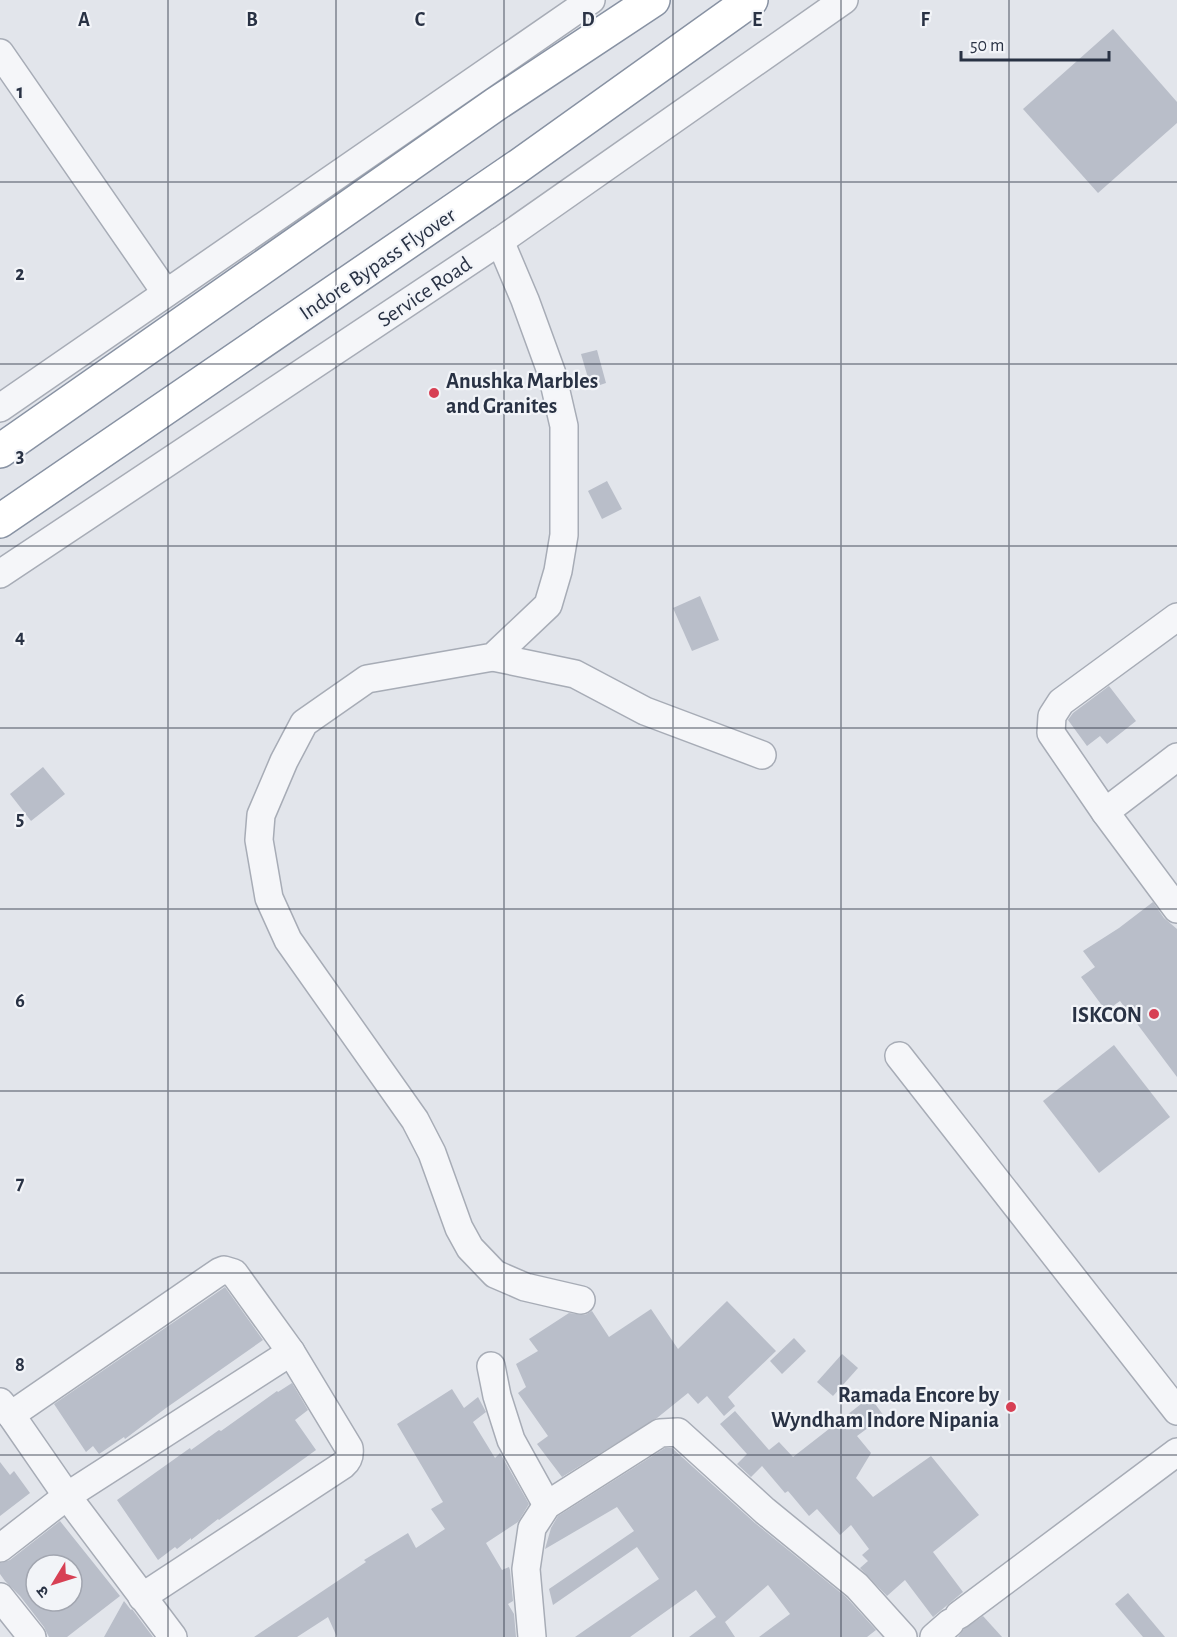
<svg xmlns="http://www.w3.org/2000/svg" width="1177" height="1637" viewBox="0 0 1177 1637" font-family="'Alegreya Sans','Noto Sans Devanagari',sans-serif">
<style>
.building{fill:#b9bec9;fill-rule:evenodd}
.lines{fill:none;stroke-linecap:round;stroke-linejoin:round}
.minor-casing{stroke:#a7acb6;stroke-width:30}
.highway-casing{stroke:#8892a3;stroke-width:36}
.minor{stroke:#f5f6f9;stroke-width:27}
.highway{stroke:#fff;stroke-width:33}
.grid{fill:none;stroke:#293244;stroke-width:1.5;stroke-opacity:0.55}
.poi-dot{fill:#d74054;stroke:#f2f4f8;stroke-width:2}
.labels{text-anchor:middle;stroke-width:4.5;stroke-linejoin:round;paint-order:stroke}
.street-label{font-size:22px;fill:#293244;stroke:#f2f4f8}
.poi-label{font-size:22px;font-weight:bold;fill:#293244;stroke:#f2f4f8;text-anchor:end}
.grid-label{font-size:20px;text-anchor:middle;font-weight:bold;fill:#293244;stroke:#f2f4f8;stroke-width:4.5;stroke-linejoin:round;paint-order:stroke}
</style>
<rect width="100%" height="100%" fill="#e2e5eb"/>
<g class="building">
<path d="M 1113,29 L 1177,102 L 1177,123 L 1098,193 L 1023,109 Z"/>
<path d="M 597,350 L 606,383 L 591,388 L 581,354 Z"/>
<path d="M 607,481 L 622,509 L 602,519 L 588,491 Z"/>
<path d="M 700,596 L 719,640 L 692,651 L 673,608 Z"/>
<path d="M 1109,686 L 1136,721 L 1107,744 L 1100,736 L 1087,746 L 1068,720 L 1073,713 Z"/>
<path d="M 43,767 L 65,794 L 31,821 L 10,794 Z"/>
<path d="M 1153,902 L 1164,918 L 1177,929 L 1177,1077 L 1120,1001 L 1106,1011 L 1081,977 L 1095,967 L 1083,951 L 1119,928 Z"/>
<path d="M 1114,1045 L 1170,1117 L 1099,1173 L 1043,1101 Z"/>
<path d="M 225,1287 L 263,1340 L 166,1408 L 125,1439 L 124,1437 L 99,1454 L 93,1446 L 86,1452 L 54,1404 Z"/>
<path d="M 727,1301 L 776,1351 L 728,1397 L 735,1406 L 724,1416 L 707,1396 L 698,1404 L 688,1393 L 657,1418 L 562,1477 L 537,1444 L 548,1436 L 518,1393 L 526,1387 L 516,1364 L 538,1351 L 529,1339 L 569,1313 L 585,1315 L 592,1311 L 609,1337 L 651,1309 L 678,1349 Z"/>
<path d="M 794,1338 L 806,1351 L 782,1374 L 770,1361 Z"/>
<path d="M 842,1354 L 858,1368 L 833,1396 L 817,1382 Z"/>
<path d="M 292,1383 L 308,1410 L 295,1420 L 316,1450 L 219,1520 L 218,1519 L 191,1540 L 191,1538 L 177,1549 L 175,1547 L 158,1560 L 117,1500 L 190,1448 L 191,1450 L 219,1430 L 221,1431 L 277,1391 L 278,1392 Z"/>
<path d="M 452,1389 L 464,1408 L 478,1397 L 486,1412 L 473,1422 L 495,1458 L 500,1453 L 529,1504 L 518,1522 L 486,1543 L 502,1570 L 509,1567 L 510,1570 L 513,1601 L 508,1604 L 514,1614 L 516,1637 L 337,1637 L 328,1617 L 297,1637 L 254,1637 L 366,1562 L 364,1560 L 408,1533 L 416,1548 L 445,1529 L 431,1509 L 443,1502 L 397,1424 Z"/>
<path d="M 870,1397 L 884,1416 L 857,1436 L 871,1453 L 856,1478 L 873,1497 L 931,1456 L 979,1515 L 933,1552 L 963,1592 L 933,1617 L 905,1580 L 887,1596 L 860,1568 L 868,1561 L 862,1555 L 869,1549 L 851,1525 L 840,1535 L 817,1509 L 809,1516 L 788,1491 L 785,1493 L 762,1466 L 751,1477 L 737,1464 L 747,1454 L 720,1424 L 735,1411 L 769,1450 L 779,1442 L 793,1457 Z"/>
<path d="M 665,1448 L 672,1448 L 755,1523 L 846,1597 L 876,1630 L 867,1637 L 759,1637 L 790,1614 L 768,1585 L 725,1622 L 735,1637 L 689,1637 L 716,1617 L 696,1590 L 630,1637 L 575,1637 L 659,1579 L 637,1547 L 553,1605 L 549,1589 L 634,1531 L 617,1507 L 545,1549 L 551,1528 L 558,1516 Z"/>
<path d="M 0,1462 L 10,1475 L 14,1471 L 30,1493 L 0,1516 Z"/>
<path d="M 60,1521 L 120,1596 L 67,1637 L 49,1637 L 44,1627 L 20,1596 L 5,1581 L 0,1574 L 0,1563 L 10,1560 ZM 36,1565 L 72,1565 L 72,1601 L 36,1601 Z"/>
<path d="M 1128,1593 L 1165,1637 L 1143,1637 L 1115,1604 Z"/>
<path d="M 124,1601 L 131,1610 L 132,1609 L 153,1637 L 104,1637 Z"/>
<path d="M 983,1616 L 1002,1637 L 958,1637 L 964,1629 Z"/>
</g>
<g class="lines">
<g class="minor-casing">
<g id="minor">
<path d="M 0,53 L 166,293"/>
<path d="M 500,241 L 525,300 L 552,374 L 564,426 L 564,535 L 558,571 L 548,605 L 493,657 L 367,679 L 304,723 L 284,761 L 261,815 L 259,840 L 269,898 L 288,940 L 415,1120 L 432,1153 L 459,1228 L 470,1248 L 495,1274 L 525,1287 L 581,1300"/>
<path d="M 0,408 L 591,0"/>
<path d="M 0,574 L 500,241 L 844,0"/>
<path d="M 493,657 L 575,674 L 645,711 L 762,755"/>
<path d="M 1177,757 L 1105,812 L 1177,909"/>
<path d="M 1105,812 L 1051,733 L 1052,716 L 1061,702 L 1177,617"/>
<path d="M 899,1056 L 1177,1411"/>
<path d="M 491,1366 L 497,1396 L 511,1440 L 547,1505"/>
<path d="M 0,1402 L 11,1415 L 219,1272 L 224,1270 L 234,1273 L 291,1352 L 349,1448 C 350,1455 349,1460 343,1465 L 142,1597"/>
<path d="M 11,1415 L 67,1496 L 173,1637"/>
<path d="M 0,1548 L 67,1496 L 291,1352"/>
<path d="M 0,1597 L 32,1637"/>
<path d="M 959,1615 L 1177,1452"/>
<path d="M 532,1637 L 526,1569 L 532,1528 L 547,1505 L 660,1433 L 678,1432 L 765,1511 L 857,1586 L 903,1637"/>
<path d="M 934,1637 L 950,1623"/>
</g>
</g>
<g class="highway-casing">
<g id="highway">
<path d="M 0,451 L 496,104 L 653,0"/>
<path d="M 0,521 L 520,165 L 751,0"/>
</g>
</g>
<use href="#minor" class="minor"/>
<use href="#highway" class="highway"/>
</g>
<path class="grid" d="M 168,0 L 168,1637M 336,0 L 336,1637M 504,0 L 504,1637M 673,0 L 673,1637M 841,0 L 841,1637M 1009,0 L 1009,1637M 0,182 L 1177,182M 0,364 L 1177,364M 0,546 L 1177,546M 0,728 L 1177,728M 0,909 L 1177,909M 0,1091 L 1177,1091M 0,1273 L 1177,1273M 0,1455 L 1177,1455"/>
<g class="poi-dot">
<circle cx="434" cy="393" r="6"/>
<circle cx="1154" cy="1014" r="6"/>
<circle cx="1011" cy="1407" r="6"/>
</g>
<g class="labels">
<g class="street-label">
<text transform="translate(377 263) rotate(-34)" y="8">Indore Bypass Flyover</text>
<text transform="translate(424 291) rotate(-34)" y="8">Service Road</text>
</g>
<g class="poi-label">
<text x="446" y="388" text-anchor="start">Anushka Marbles<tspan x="446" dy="25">and Granites</tspan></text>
<text x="1142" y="1022">ISKCON</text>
<text x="999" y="1402">Ramada Encore by<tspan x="999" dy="25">Wyndham Indore Nipania</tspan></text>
</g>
</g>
<g class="grid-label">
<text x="84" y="26">A</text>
<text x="252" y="26">B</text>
<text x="420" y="26">C</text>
<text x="588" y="26">D</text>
<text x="757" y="26">E</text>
<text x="925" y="26">F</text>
<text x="20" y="98">1</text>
<text x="20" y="280">2</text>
<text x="20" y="462">3</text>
<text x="20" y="643">4</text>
<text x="20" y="825">5</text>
<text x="20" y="1007">6</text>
<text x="20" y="1189">7</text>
<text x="20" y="1371">8</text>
</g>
<g transform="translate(54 1583) rotate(232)"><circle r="28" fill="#f2f4f8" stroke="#a2a6b0" stroke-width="1.5"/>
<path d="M0-4.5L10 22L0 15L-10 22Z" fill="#d74054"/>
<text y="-9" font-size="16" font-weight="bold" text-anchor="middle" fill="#293244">उ</text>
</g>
<path d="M961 51v9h148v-9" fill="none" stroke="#293244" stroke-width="3"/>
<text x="970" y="51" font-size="18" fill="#293244" stroke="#f2f4f8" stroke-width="4.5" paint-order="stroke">50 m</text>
</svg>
